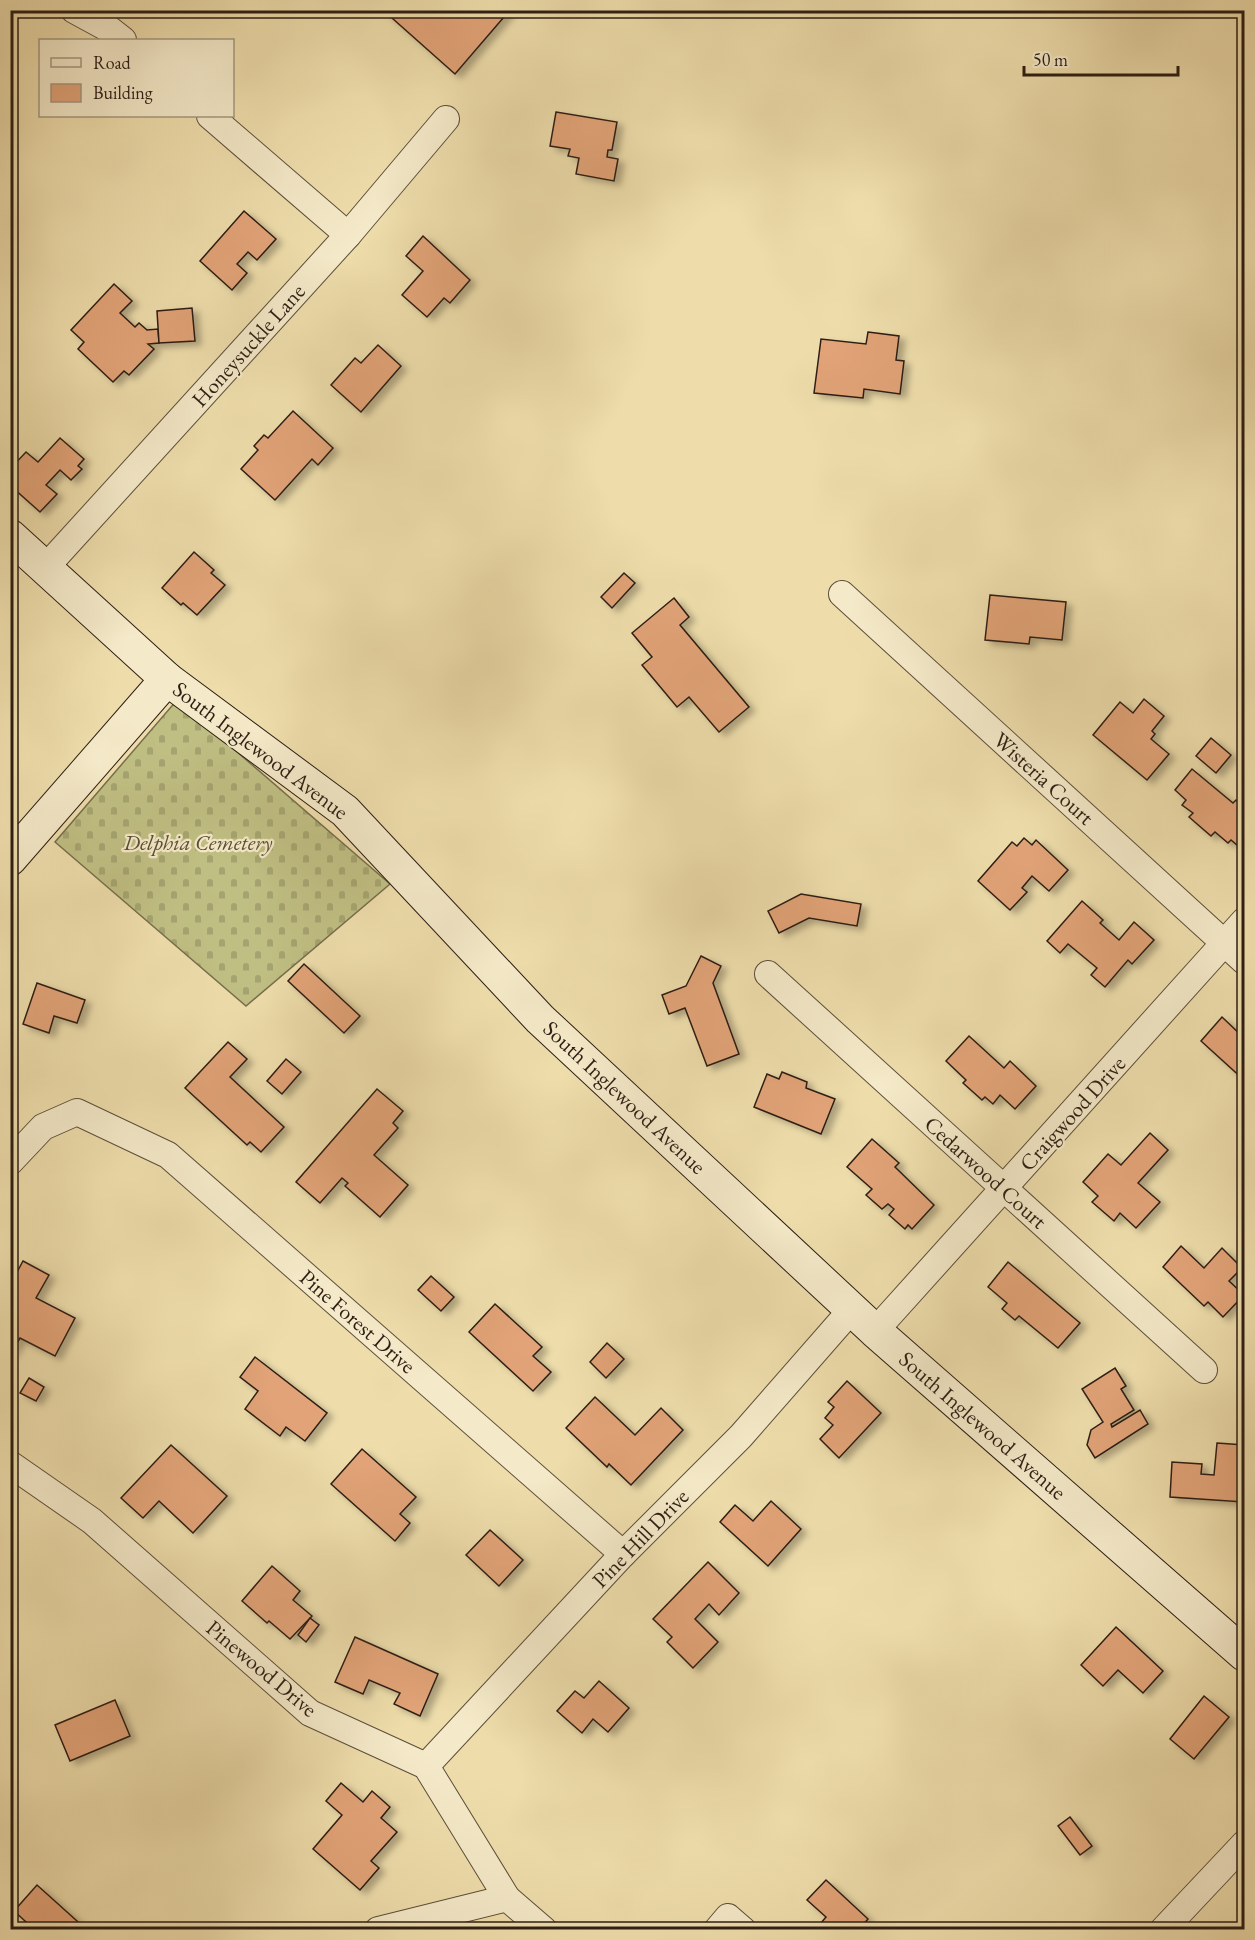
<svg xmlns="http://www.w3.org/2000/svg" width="1255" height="1940" viewBox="0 0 1255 1940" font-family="'EB Garamond',serif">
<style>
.cemetery{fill:url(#cemetery-stones);stroke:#766e4c;stroke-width:1.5}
.building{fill:#e1a377;stroke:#2d1e14;stroke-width:1.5;filter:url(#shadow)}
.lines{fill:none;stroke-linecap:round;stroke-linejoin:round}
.street-casing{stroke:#5d4e3a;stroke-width:28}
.secondary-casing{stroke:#2d1e14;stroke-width:35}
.street{stroke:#f4e9c8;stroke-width:26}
.secondary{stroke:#f4e9c8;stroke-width:33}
.labels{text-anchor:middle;stroke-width:4.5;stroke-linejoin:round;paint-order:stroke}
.street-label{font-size:22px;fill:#2d1e14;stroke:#f4e9c8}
.park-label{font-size:22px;font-style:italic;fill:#594e35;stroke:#f4e9c8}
</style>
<defs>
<pattern id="cemetery-stones" width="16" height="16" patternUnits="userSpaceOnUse" patternTransform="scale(1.5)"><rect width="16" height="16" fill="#c0bf83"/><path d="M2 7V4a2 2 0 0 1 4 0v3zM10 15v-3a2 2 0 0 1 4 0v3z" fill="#a5a470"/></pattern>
<filter id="shadow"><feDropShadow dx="6" dy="4" stdDeviation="3" flood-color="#0004"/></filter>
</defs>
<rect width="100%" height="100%" fill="#eeddab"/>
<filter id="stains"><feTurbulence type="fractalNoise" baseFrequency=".00333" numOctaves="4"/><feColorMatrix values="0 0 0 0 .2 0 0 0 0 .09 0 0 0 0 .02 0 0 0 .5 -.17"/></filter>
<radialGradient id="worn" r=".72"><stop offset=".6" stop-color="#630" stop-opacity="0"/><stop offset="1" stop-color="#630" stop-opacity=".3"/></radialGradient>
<path class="cemetery" d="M 177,700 L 390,884 L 246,1006 L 55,842 Z"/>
<g class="building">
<path d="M 383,10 L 510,10 L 455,74 Z"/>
<path d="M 556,112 L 617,122 L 612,150 L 608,150 L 607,157 L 618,159 L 614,181 L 576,174 L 579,158 L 568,156 L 570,149 L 550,146 Z"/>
<path d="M 244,211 L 276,239 L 257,260 L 248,252 L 237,264 L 247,273 L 232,290 L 200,261 Z"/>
<path d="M 423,236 L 470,280 L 450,303 L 444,298 L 427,317 L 402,295 L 423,271 L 406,256 Z"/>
<path d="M 114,284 L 132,301 L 120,313 L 135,327 L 139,323 L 147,330 L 158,329 L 159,343 L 148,344 L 154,349 L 129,375 L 124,371 L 113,382 L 78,349 L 84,342 L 71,330 Z"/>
<path d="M 192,308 L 195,341 L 159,343 L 157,311 Z"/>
<path d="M 868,332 L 899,336 L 896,360 L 904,361 L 900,394 L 864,389 L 863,398 L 814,393 L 821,339 L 866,344 Z"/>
<path d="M 378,345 L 401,366 L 361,412 L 331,385 L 355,358 L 361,363 Z"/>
<path d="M 293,411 L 333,448 L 318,465 L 312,459 L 275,500 L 241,469 L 258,450 L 254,446 L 264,435 L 268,438 Z"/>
<path d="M 60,438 L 84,459 L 78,466 L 82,469 L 71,480 L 60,470 L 46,485 L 57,494 L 40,512 L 12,487 L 14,484 L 10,482 L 10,469 L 26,452 L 38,462 Z"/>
<path d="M 194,552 L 214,570 L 211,573 L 225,585 L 197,615 L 183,603 L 181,605 L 162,588 Z"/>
<path d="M 624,573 L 635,583 L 612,608 L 601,597 Z"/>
<path d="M 990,595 L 1066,602 L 1062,640 L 1030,637 L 1029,644 L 985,640 Z"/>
<path d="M 674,598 L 689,617 L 680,625 L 749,707 L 719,732 L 689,697 L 677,707 L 642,665 L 652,657 L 632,633 Z"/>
<path d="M 1144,699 L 1164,716 L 1152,731 L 1155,734 L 1151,739 L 1169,754 L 1147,780 L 1093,735 L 1120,702 L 1133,713 Z"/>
<path d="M 1211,738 L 1231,755 L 1216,773 L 1196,756 Z"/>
<path d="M 1192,769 L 1233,803 L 1236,800 L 1244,808 L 1244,851 L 1231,840 L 1228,843 L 1215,832 L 1211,836 L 1189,817 L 1193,813 L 1182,805 L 1186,800 L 1175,790 Z"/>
<path d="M 1024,838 L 1032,845 L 1036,840 L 1068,870 L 1049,891 L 1032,876 L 1022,888 L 1027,892 L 1010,910 L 978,881 L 1012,842 L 1017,846 Z"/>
<path d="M 801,894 L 861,904 L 857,926 L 809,918 L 779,933 L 768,911 Z"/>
<path d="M 1082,901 L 1103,920 L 1100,923 L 1119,940 L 1134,922 L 1154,940 L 1132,964 L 1128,960 L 1105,987 L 1091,975 L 1097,968 L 1068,944 L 1060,953 L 1047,941 Z"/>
<path d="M 701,956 L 721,966 L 713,983 L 739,1054 L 707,1066 L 685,1008 L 669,1014 L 662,995 L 686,986 Z"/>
<path d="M 304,964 L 360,1016 L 344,1033 L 288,981 Z"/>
<path d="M 37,983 L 85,1000 L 77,1023 L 54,1016 L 49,1033 L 23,1024 Z"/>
<path d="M 1222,1017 L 1244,1038 L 1244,1080 L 1201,1041 Z"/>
<path d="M 969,1036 L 1004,1068 L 1010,1061 L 1036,1086 L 1015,1109 L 1000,1095 L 993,1104 L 985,1097 L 982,1100 L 963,1083 L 966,1080 L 946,1061 Z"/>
<path d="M 228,1042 L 247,1059 L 230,1077 L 284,1127 L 261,1152 L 250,1142 L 247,1145 L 185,1088 Z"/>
<path d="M 286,1059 L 301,1072 L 282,1094 L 267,1081 Z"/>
<path d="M 782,1072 L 807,1082 L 806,1088 L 835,1099 L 821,1134 L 754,1107 L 767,1074 L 779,1079 Z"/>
<path d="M 377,1089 L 403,1111 L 393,1123 L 398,1128 L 374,1155 L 408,1185 L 380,1217 L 345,1186 L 348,1183 L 342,1178 L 320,1203 L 296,1182 Z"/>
<path d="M 1150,1133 L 1168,1150 L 1138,1183 L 1160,1202 L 1136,1228 L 1120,1213 L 1114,1221 L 1092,1202 L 1098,1196 L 1083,1182 L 1108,1154 L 1121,1165 Z"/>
<path d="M 872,1139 L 899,1163 L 895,1167 L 934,1205 L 912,1229 L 908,1225 L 905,1229 L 889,1215 L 894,1209 L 888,1204 L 882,1209 L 866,1195 L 872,1189 L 847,1167 Z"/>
<path d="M 1181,1246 L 1204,1268 L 1222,1248 L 1242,1268 L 1229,1281 L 1244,1295 L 1223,1317 L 1208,1302 L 1204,1306 L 1163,1267 Z"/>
<path d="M 23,1261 L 49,1275 L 36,1298 L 75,1318 L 55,1356 L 20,1338 L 10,1355 L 10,1285 Z"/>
<path d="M 1008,1262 L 1080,1323 L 1058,1348 L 1019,1316 L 1015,1320 L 1002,1309 L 1007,1303 L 988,1287 Z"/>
<path d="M 431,1276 L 454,1297 L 441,1311 L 418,1290 Z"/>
<path d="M 495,1304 L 542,1347 L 533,1356 L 551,1372 L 533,1391 L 469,1332 Z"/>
<path d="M 607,1343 L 624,1359 L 606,1378 L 590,1362 Z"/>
<path d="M 255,1357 L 327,1413 L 305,1441 L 286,1427 L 280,1436 L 245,1409 L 258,1391 L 240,1377 Z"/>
<path d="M 1115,1368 L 1126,1386 L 1121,1389 L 1134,1410 L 1111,1424 L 1112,1427 L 1140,1410 L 1148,1424 L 1095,1458 L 1087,1445 L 1091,1430 L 1103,1422 L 1082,1389 Z"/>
<path d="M 29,1378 L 44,1387 L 36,1401 L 20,1393 Z"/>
<path d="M 847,1381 L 881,1413 L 839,1458 L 820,1439 L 833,1425 L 825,1418 L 834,1407 L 828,1402 Z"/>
<path d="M 595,1397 L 635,1435 L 661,1408 L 683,1430 L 631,1485 L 609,1464 L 607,1467 L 566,1428 Z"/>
<path d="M 1217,1443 L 1244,1445 L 1244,1502 L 1170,1497 L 1172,1462 L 1202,1464 L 1201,1474 L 1214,1475 Z"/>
<path d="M 171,1445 L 227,1496 L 193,1533 L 159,1501 L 143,1518 L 121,1498 Z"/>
<path d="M 362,1449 L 416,1497 L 400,1514 L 410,1523 L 395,1541 L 331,1484 Z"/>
<path d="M 771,1501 L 801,1529 L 768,1566 L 720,1522 L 735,1505 L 753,1521 Z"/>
<path d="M 490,1530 L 523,1560 L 499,1586 L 466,1555 Z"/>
<path d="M 708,1562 L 739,1593 L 719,1615 L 709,1604 L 695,1619 L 718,1642 L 693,1668 L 667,1642 L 672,1637 L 653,1619 Z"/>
<path d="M 272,1566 L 300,1591 L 293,1600 L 312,1616 L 290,1639 L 269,1621 L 267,1623 L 242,1601 Z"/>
<path d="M 310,1618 L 319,1625 L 306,1642 L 298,1635 Z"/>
<path d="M 1116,1627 L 1163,1671 L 1143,1693 L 1118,1670 L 1103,1686 L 1081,1665 Z"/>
<path d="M 355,1637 L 438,1674 L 420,1716 L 394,1704 L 400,1693 L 369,1680 L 363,1694 L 335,1682 Z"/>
<path d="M 599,1681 L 629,1708 L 608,1732 L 593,1719 L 582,1733 L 557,1711 L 575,1691 L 584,1698 Z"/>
<path d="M 1204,1696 L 1229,1717 L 1194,1759 L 1170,1739 Z"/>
<path d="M 115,1700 L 130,1736 L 70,1761 L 55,1725 Z"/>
<path d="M 341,1783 L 363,1802 L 372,1791 L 390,1807 L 381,1818 L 397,1832 L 371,1861 L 379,1868 L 360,1890 L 313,1849 L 342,1815 L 326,1801 Z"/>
<path d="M 1070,1817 L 1092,1846 L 1080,1855 L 1058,1826 Z"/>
<path d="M 826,1880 L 868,1919 L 858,1930 L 815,1930 L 826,1917 L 807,1900 Z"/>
<path d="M 37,1885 L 87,1930 L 35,1930 L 14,1911 Z"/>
</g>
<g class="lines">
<g class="street-casing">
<g id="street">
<path d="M 74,10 L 109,29 L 123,40"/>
<path d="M 210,116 L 348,235"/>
<path d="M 46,567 L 348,235 L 446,119"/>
<path d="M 842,594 L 1244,961"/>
<path d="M 768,974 L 1204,1370"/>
<path d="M 10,1162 L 43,1127 L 77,1112 L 168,1155 L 623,1554"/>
<path d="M 875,1331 L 1244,921"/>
<path d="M 10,1464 L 92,1521 L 310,1713 L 426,1766 L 507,1898 L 544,1930"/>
<path d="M 426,1766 L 623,1554 L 741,1436 L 853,1308"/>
<path d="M 378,1930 L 507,1898"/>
<path d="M 717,1930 L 728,1917 L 743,1930"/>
<path d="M 1163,1930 L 1244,1844"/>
</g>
</g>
<g class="secondary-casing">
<g id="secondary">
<path d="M 10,536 L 167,679 L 345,811 L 540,1019 L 875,1331 L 1244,1654"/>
<path d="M 10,859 L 167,679"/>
</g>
</g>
<use href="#street" class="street"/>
<use href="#secondary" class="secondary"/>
</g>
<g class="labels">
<g class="street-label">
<text transform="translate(248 345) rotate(-48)" y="8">Honeysuckle Lane</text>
<text transform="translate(261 750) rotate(37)" y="8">South Inglewood Avenue</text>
<text transform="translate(1044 778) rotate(42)" y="8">Wisteria Court</text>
<text transform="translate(625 1097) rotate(43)" y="8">South Inglewood Avenue</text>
<text transform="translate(1072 1113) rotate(-48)" y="8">Craigwood Drive</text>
<text transform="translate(986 1172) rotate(42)" y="8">Cedarwood Court</text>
<text transform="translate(358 1321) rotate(41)" y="8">Pine Forest Drive</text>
<text transform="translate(983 1425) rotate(41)" y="8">South Inglewood Avenue</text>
<text transform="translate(640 1538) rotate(-46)" y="8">Pine Hill Drive</text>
<text transform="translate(262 1668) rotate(40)" y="8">Pinewood Drive</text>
</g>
<g class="park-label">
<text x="198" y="850">Delphia Cemetery</text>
</g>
</g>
<rect width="1255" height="1940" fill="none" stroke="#eeddab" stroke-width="36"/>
<rect x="12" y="12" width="1231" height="1916" fill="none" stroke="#2d1e14" stroke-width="3"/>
<rect x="18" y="18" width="1219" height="1904" fill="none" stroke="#2d1e14" stroke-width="1.5"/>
<rect x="39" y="39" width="195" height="78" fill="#f4e9c8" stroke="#a49880" stroke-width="1.5"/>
<rect x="51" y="58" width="30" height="9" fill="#f4e9c8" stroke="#a49880" stroke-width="1.5"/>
<text x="93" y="69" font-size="18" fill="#2d1e14">Road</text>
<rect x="51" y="84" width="30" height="18" fill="#e1a377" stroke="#a49880" stroke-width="1.5"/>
<text x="93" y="99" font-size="18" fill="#2d1e14">Building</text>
<path d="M1024 66v9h154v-9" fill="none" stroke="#2d1e14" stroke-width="3"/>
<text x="1033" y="66" font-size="18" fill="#2d1e14" stroke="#f4e9c8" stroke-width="4.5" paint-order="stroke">50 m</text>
<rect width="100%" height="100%" filter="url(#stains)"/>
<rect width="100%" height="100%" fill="url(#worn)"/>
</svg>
